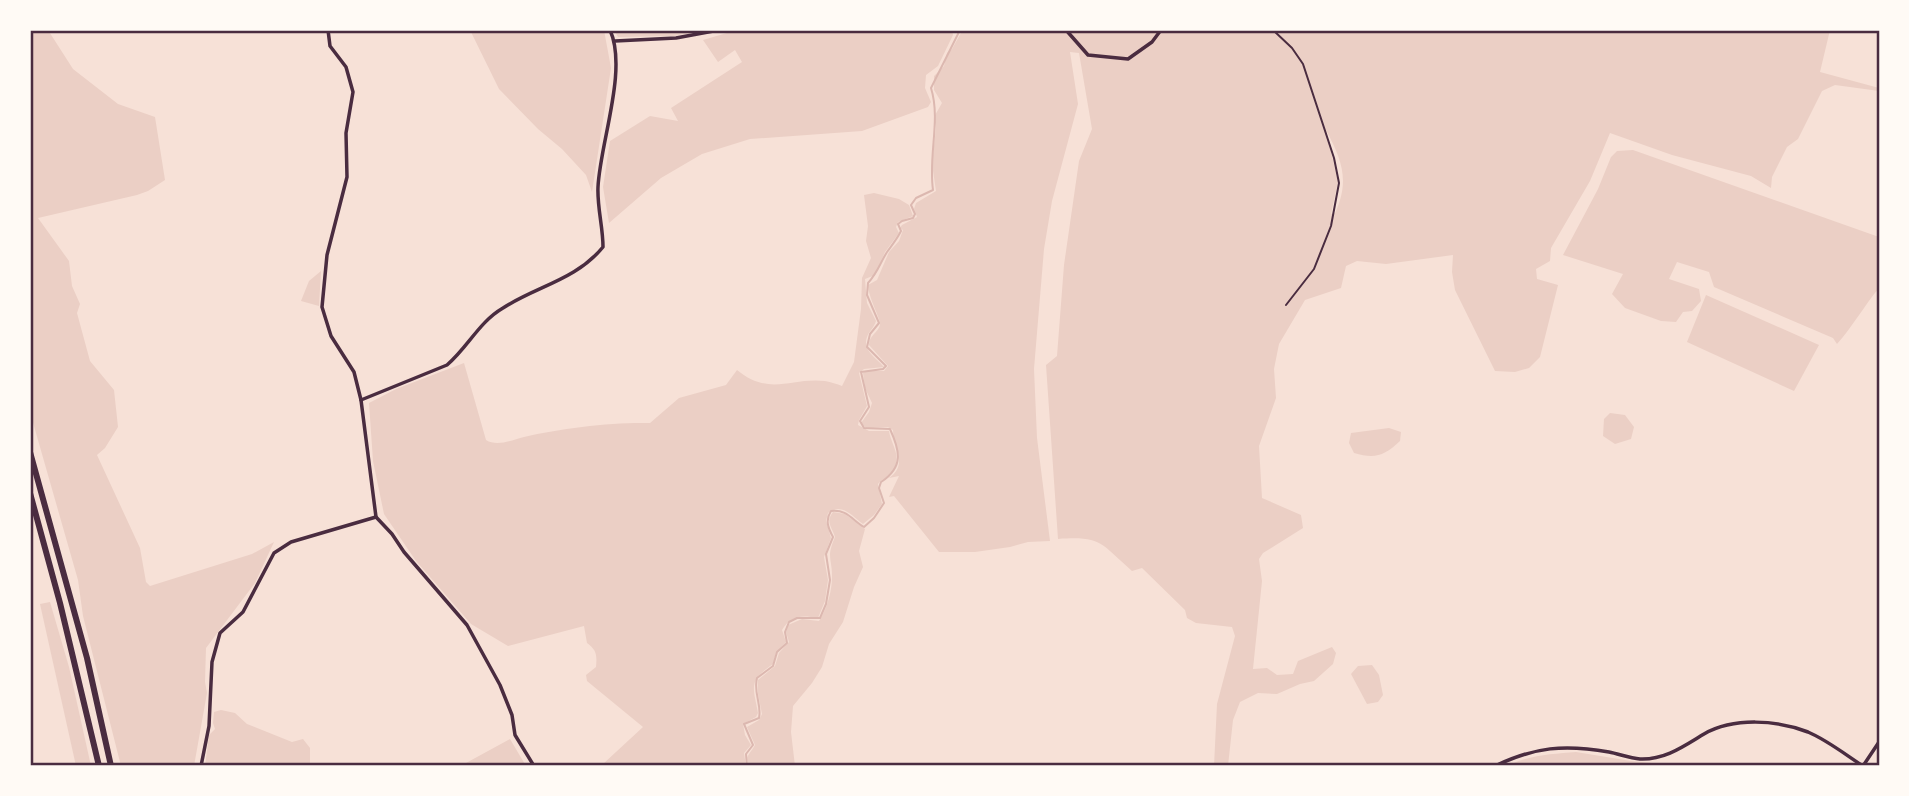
<svg xmlns="http://www.w3.org/2000/svg" width="1909" height="796" viewBox="0 0 1909 796" font-family="'PT Sans',sans-serif">
<style>
.green{fill:#ebcfc5;fill-rule:evenodd}
.lines{fill:none;stroke-linecap:round;stroke-linejoin:round}
.stream{stroke:#dcb8b0;stroke-width:2}
.path{stroke:#4a2c40;stroke-width:2}
.minor{stroke:#4a2c40;stroke-width:3.5}
.trunk{stroke:#4a2c40;stroke-width:6}
.neatline{fill:none;stroke:#4a2c40;stroke-width:2.5}
</style>
<rect width="100%" height="100%" fill="#f7e1d7"/>
<g class="green">
<path d="M 30,30 L 48,30 L 73,69 L 118,104 L 155,117 L 165,180 L 148,191 L 137,195 L 38,218 L 69,261 L 72,286 L 80,304 L 77,313 L 90,361 L 114,390 L 118,427 L 105,448 L 97,455 L 140,548 L 146,582 L 150,586 L 252,554 L 274,542 L 255,583 L 206,648 L 205,682 L 207,693 L 194,766 L 121,766 L 83,616 L 78,580 L 30,412 Z"/>
<path d="M 470,30 L 604,30 L 611,68 L 592,192 L 586,175 L 562,149 L 538,129 L 499,89 Z"/>
<path d="M 614,30 L 708,30 L 674,36 L 618,37 Z"/>
<path d="M 737,30 L 952,30 L 953,35 L 938,66 L 926,75 L 925,88 L 931,102 L 928,107 L 862,131 L 750,139 L 702,154 L 661,178 L 609,223 L 603,187 L 610,141 L 650,116 L 678,121 L 671,108 L 742,62 L 735,50 L 718,62 L 703,40 Z"/>
<path d="M 958,30 L 1830,30 L 1820,72 L 1879,88 L 1879,91 L 1835,85 L 1822,91 L 1798,139 L 1787,147 L 1772,177 L 1771,188 L 1751,176 L 1672,155 L 1610,133 L 1590,181 L 1551,248 L 1550,261 L 1536,269 L 1537,279 L 1558,285 L 1540,357 L 1529,368 L 1515,372 L 1495,371 L 1455,290 L 1452,272 L 1453,255 L 1386,264 L 1357,261 L 1346,266 L 1341,288 L 1305,300 L 1279,344 L 1274,369 L 1276,398 L 1259,446 L 1262,498 L 1301,515 L 1303,528 L 1263,553 L 1259,559 L 1262,581 L 1253,669 L 1267,668 L 1277,675 L 1293,674 L 1298,661 L 1332,647 L 1336,653 L 1333,664 L 1314,681 L 1300,684 L 1277,694 L 1258,693 L 1240,702 L 1233,720 L 1228,766 L 1214,766 L 1217,704 L 1235,636 L 1232,627 L 1196,623 L 1187,618 L 1185,610 L 1142,568 L 1132,571 C 1100,543 1102,536 1058,539 L 1046,365 L 1057,356 L 1064,265 L 1079,161 L 1092,129 L 1079,53 L 1070,52 L 1078,104 L 1052,201 L 1044,249 L 1034,369 L 1037,438 L 1050,541 L 1028,542 L 1010,547 L 975,552 L 939,552 L 894,496 L 889,497 L 899,476 L 889,478 C 909,464 893,447 893,430 L 888,427 L 866,428 L 861,423 L 869,412 L 872,403 L 865,388 L 863,373 L 866,371 L 884,371 L 888,366 L 869,345 C 869,335 878,333 880,325 C 881,319 868,297 868,285 L 877,280 L 889,252 L 899,241 L 903,230 L 900,228 L 902,225 L 917,217 L 914,209 L 916,203 L 936,191 L 932,164 L 936,128 L 934,117 L 942,103 L 934,90 L 934,76 L 944,66 L 947,53 L 952,49 L 962,31 ZM 1326,130 C 1342,160 1350,181 1335,213 L 1331,214 L 1338,182 Z"/>
<path d="M 1633,150 L 1879,237 L 1879,288 C 1864,306 1853,326 1837,344 L 1833,338 L 1714,287 L 1709,272 L 1677,262 L 1669,279 L 1699,289 L 1701,301 L 1692,311 L 1683,312 L 1676,322 L 1661,321 L 1625,308 L 1612,294 L 1623,274 L 1563,255 L 1598,189 L 1611,157 L 1617,151 Z"/>
<path d="M 874,193 L 899,199 L 909,205 L 913,216 L 898,222 L 896,227 L 899,233 L 885,252 L 875,275 L 865,279 L 867,303 L 876,321 C 874,328 869,331 867,337 C 862,351 877,358 884,367 L 864,369 L 859,373 L 867,406 L 859,420 L 858,425 L 869,431 L 889,431 C 891,445 904,458 891,473 C 887,477 882,479 878,484 L 882,504 L 874,515 L 863,524 C 852,516 842,502 828,513 L 826,521 L 831,538 L 824,557 L 828,580 L 825,601 L 818,618 C 802,615 791,615 782,630 L 786,642 L 776,653 L 773,664 C 748,681 753,686 758,713 L 756,717 L 743,724 L 745,735 L 751,745 L 744,753 L 746,766 L 587,766 L 603,764 L 643,727 L 587,681 L 586,675 L 596,667 C 597,656 597,650 587,643 L 584,626 L 508,646 L 471,624 L 416,561 L 384,514 L 373,461 L 369,403 L 396,389 L 464,363 L 486,440 C 497,447 512,440 524,437 C 561,428 613,422 650,423 L 679,398 L 726,385 L 737,370 C 770,397 791,377 825,381 C 831,382 837,384 842,386 L 854,362 L 861,309 L 862,278 L 871,258 L 866,241 L 868,226 L 864,195 Z"/>
<path d="M 321,271 L 319,306 L 301,301 L 309,281 Z"/>
<path d="M 1706,295 L 1819,345 L 1794,391 L 1687,342 Z"/>
<path d="M 1610,413 L 1625,415 L 1634,427 L 1631,439 L 1615,444 L 1603,436 L 1604,419 Z"/>
<path d="M 1389,428 L 1401,432 L 1400,441 C 1384,456 1375,459 1354,453 L 1349,443 L 1351,433 Z"/>
<path d="M 833,512 L 845,514 L 865,529 L 859,551 L 863,567 L 854,587 L 843,622 L 829,644 L 822,667 L 812,683 L 793,706 L 791,732 L 795,766 L 750,766 C 743,757 751,753 755,745 L 747,727 L 759,720 L 762,714 L 758,694 L 758,680 L 775,666 L 779,653 L 789,642 L 786,632 L 788,625 L 802,619 L 819,621 C 827,609 832,591 832,577 C 832,557 826,558 835,537 C 832,527 825,522 833,512 Z"/>
<path d="M 50,602 L 69,667 L 91,766 L 76,766 L 40,604 Z"/>
<path d="M 1372,665 L 1379,675 L 1383,695 L 1378,702 L 1367,704 L 1351,674 L 1358,666 Z"/>
<path d="M 221,710 L 235,713 L 247,724 L 292,742 L 303,739 L 310,748 L 310,766 L 205,766 L 209,735 L 215,729 L 213,723 L 214,712 Z"/>
<path d="M 510,739 L 526,766 L 459,766 L 466,763 Z"/>
<path d="M 1576,752 L 1631,761 L 1683,766 L 1507,766 C 1528,755 1553,754 1576,752 Z"/>
</g>
<g class="lines">
<path class="stream" d="M 747,766 L 746,754 L 753,745 L 744,724 L 759,718 C 762,705 753,692 757,678 L 773,666 L 777,652 L 787,643 L 785,632 L 789,622 L 797,618 L 820,618 L 826,604 L 830,580 L 826,554 L 833,537 C 828,528 825,520 831,511 C 847,509 852,520 864,527 L 874,518 L 884,503 L 879,488 L 881,482 C 904,467 900,451 890,429 L 864,428 L 860,421 L 869,407 L 861,372 L 883,369 L 886,366 L 867,347 L 870,334 L 879,323 L 867,295 L 868,283 C 878,272 879,265 887,252 C 892,245 897,239 901,231 L 898,224 L 902,221 L 913,218 L 915,214 L 911,205 L 916,198 L 933,190 C 928,156 941,120 931,88 L 960,30"/>
<path class="path" d="M 1273,30 L 1292,48 L 1303,64 L 1334,158 L 1339,183 L 1331,226 L 1314,269 L 1286,305"/>
<g class="minor">
<path d="M 1066,30 L 1088,55 L 1128,59 L 1152,42 L 1161,30"/>
<path d="M 615,41 L 676,38 L 719,30"/>
<path d="M 361,400 L 447,365 C 468,347 479,322 503,308 C 537,286 576,280 603,247 C 603,227 597,207 598,187 C 600,143 628,70 610,30"/>
<path d="M 376,517 L 392,534 L 404,552 L 467,625 L 500,685 L 512,715 L 515,735 L 534,766"/>
<path d="M 201,766 L 209,726 L 212,662 L 220,633 L 243,612 L 274,553 L 291,542 L 376,517 L 361,400 L 354,372 L 331,336 L 322,307 L 327,255 L 347,177 L 346,133 L 353,92 L 346,67 L 330,46 L 328,30"/>
<path d="M 1495,766 C 1535,747 1564,744 1609,752 C 1619,754 1630,758 1640,759 C 1665,760 1684,746 1704,734 C 1734,717 1777,720 1808,732 C 1827,740 1846,755 1863,766"/>
<path d="M 1863,766 L 1879,742"/>
</g>
<g class="trunk">
<path d="M 30,452 L 87,658 L 111,766"/>
<path d="M 30,493 L 60,603 L 99,766"/>
</g>
</g>
<rect width="1909" height="796" fill="none" stroke="#fffaf5" stroke-width="63"/>
<rect x="32" y="32" width="1846" height="732" class="neatline"/>
</svg>
